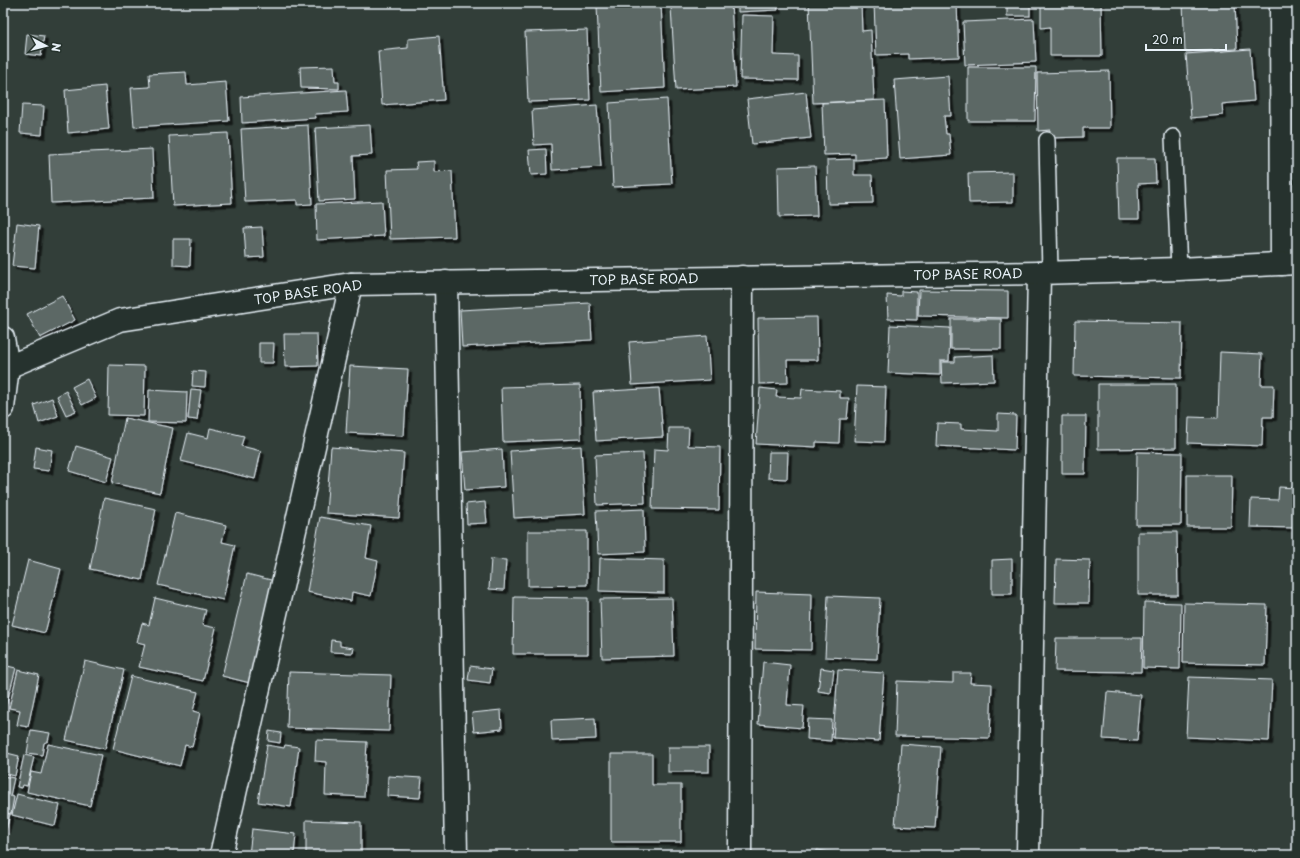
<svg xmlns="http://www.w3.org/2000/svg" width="1300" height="858" viewBox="0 0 1300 858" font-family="'Playpen Sans',sans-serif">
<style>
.building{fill:#5c6865;stroke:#e8f1f8;filter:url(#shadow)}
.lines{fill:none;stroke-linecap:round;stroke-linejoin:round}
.service-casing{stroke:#e8f1f8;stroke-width:18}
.minor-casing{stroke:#e8f1f8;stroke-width:25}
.tertiary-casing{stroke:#e8f1f8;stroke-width:25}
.service{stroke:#26332d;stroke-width:15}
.minor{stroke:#26332d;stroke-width:22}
.tertiary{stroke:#26332d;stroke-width:22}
.labels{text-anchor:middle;stroke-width:3;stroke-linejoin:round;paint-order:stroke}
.street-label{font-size:13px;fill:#e8f1f8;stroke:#26332d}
</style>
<defs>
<filter id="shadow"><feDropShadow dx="3.5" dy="3.5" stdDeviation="0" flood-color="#0009"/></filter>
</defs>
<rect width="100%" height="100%" fill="#323e39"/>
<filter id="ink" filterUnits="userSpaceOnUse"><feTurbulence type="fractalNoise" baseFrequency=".025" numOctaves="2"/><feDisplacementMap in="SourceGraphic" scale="8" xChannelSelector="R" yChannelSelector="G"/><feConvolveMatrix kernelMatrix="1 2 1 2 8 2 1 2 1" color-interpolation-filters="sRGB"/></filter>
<g filter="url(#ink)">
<g class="building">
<path d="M 661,3 L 665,88 L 601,92 L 597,6 Z"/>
<path d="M 731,3 L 736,87 L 676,90 L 671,7 Z"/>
<path d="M 738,3 L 777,3 L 778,10 L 738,12 Z"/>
<path d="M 809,3 L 861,3 L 862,31 L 871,30 L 874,100 L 813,103 Z"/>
<path d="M 874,3 L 957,3 L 959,57 L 908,59 L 908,54 L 876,55 Z"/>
<rect x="1007" y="3" width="23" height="13"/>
<path d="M 1041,3 L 1101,3 L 1102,56 L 1050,56 L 1050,27 L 1041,28 Z"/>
<path d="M 1183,3 L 1235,3 L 1237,49 L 1185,52 Z"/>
<path d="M 742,15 L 774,16 L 773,55 L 798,56 L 798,80 L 740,79 Z"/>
<path d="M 1034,19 L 1036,62 L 965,65 L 963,22 Z"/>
<path d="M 587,30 L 590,100 L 528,102 L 525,32 Z"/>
<path d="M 27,34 L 44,36 L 41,56 L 25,54 Z"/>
<path d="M 439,36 L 444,100 L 382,105 L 378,51 L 408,48 L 408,39 Z"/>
<path d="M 1250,49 L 1254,101 L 1222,104 L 1223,115 L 1191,118 L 1186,54 Z"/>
<path d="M 334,66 L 335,82 L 339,82 L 339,89 L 301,88 L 300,67 Z"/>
<path d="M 968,67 L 1036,67 L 1035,121 L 968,121 Z"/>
<path d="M 1109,71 L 1110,128 L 1083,128 L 1083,137 L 1050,138 L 1050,130 L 1038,131 L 1037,73 Z"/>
<path d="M 186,72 L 187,85 L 226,82 L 229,121 L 134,127 L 131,88 L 150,87 L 149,74 Z"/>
<path d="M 948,76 L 951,116 L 944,116 L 946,134 L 949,134 L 951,155 L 900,159 L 894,80 Z"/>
<path d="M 105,86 L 109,129 L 68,133 L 65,90 Z"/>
<path d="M 346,90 L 348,112 L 315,114 L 316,118 L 242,123 L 241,97 Z"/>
<path d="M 806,92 L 811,138 L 752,144 L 747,99 Z"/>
<path d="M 667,99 L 672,184 L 613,187 L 609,103 Z"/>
<path d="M 885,100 L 887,158 L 855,160 L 855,154 L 824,155 L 822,103 Z"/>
<path d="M 22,105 L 44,106 L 42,135 L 20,133 Z"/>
<path d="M 597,105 L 601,167 L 552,170 L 551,144 L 534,145 L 532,110 Z"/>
<path d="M 308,125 L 312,204 L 297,205 L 297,200 L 245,202 L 241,129 Z"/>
<path d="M 370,125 L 372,155 L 353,156 L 355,199 L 319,201 L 315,128 Z"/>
<path d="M 228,133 L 232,203 L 173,206 L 169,136 Z"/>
<path d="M 152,149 L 154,198 L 51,203 L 49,154 Z"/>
<path d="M 546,149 L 547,174 L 531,175 L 529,150 Z"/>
<path d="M 1117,158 L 1155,158 L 1156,183 L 1138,184 L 1139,219 L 1119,219 Z"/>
<path d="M 854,159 L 854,175 L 872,175 L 873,203 L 828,204 L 827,160 Z"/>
<path d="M 434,161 L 434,172 L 452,171 L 455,237 L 390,239 L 387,170 L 417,169 L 416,162 Z"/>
<path d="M 815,166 L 817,216 L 779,217 L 778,167 Z"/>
<path d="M 1013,172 L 1013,202 L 969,203 L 968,173 Z"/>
<path d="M 382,201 L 384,236 L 317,240 L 316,204 Z"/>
<path d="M 17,223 L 39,226 L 35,268 L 12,266 Z"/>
<path d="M 262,227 L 264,257 L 246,258 L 244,228 Z"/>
<path d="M 173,239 L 191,239 L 190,266 L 173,265 Z"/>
<path d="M 919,290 L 1008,291 L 1008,318 L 918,316 Z"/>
<path d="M 901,291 L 917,292 L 917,320 L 888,319 L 887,295 L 901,296 Z"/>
<path d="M 62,296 L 75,320 L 40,338 L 27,314 Z"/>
<path d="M 590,303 L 592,340 L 462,347 L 460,310 Z"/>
<path d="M 817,317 L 818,360 L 787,360 L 788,383 L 759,384 L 758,318 Z"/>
<rect x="951" y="319" width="50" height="30"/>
<path d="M 1075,321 L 1182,323 L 1181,378 L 1074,376 Z"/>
<path d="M 890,325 L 950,328 L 949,361 L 940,361 L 940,375 L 888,373 Z"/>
<path d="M 284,334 L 317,334 L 318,366 L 285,367 Z"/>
<path d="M 707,336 L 710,380 L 632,385 L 629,342 Z"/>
<path d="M 259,343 L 274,343 L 273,363 L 259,363 Z"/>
<path d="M 1220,352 L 1262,354 L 1261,385 L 1274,385 L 1273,417 L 1263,417 L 1262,446 L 1188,443 L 1189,417 L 1218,418 Z"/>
<path d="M 993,355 L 994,381 L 942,383 L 941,362 L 955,362 L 955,357 Z"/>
<path d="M 109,365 L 145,366 L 144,416 L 108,415 Z"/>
<path d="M 350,366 L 408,369 L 404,436 L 346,433 Z"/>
<path d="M 193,371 L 206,372 L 205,387 L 192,386 Z"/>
<path d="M 87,379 L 96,398 L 82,405 L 72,387 Z"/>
<path d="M 1098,384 L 1176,384 L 1176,448 L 1098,449 Z"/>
<path d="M 580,385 L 581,439 L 503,442 L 501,387 Z"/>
<path d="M 857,386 L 886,387 L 884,442 L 854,441 Z"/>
<path d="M 659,388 L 663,437 L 596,441 L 593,392 Z"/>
<path d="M 760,388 L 777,390 L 776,397 L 801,398 L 802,389 L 840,391 L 840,398 L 849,398 L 847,419 L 840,419 L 839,443 L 816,442 L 816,447 L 756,444 Z"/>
<path d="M 191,389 L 201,390 L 197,420 L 188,419 Z"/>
<path d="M 149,390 L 187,392 L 186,423 L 148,422 Z"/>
<path d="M 66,391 L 76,411 L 66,415 L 57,396 Z"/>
<path d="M 52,398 L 58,416 L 39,423 L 34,405 Z"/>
<path d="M 998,414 L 1016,415 L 1015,450 L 936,446 L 937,423 L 961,424 L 961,429 L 998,431 Z"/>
<path d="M 1062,416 L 1086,416 L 1085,474 L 1062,474 Z"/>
<path d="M 125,418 L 173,428 L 160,493 L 112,483 Z"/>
<path d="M 210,428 L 244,436 L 241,446 L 261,451 L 255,479 L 181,461 L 188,433 L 208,438 Z"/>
<path d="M 669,428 L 689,428 L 688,446 L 720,447 L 719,510 L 652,509 L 654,449 L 668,450 Z"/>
<path d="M 76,446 L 113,457 L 106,482 L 69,471 Z"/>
<path d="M 581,446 L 585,514 L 514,518 L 510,451 Z"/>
<path d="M 36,447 L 52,450 L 49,471 L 33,469 Z"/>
<path d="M 331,447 L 404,453 L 399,518 L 326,513 Z"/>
<path d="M 502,449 L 504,487 L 465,490 L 462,452 Z"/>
<path d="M 769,452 L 788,452 L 787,479 L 768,478 Z"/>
<path d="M 1137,452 L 1182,453 L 1181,525 L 1136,525 Z"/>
<path d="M 643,453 L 645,503 L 597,505 L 595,455 Z"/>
<path d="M 1187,475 L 1232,475 L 1231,527 L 1187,527 Z"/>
<path d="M 1279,487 L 1297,488 L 1297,528 L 1250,527 L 1251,499 L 1278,500 Z"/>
<path d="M 104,498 L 156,509 L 142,580 L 90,569 Z"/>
<path d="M 485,502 L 487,523 L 467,524 L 466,504 Z"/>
<path d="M 644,509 L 645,552 L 598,554 L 596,511 Z"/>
<path d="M 175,513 L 226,525 L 222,542 L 235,545 L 223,600 L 158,585 Z"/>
<path d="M 320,517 L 371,526 L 366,558 L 378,561 L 371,596 L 352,592 L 351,601 L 307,592 Z"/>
<path d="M 528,531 L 587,531 L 587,585 L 528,586 Z"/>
<path d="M 1138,532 L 1177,532 L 1178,595 L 1138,595 Z"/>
<path d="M 600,558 L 664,560 L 664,593 L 599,591 Z"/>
<path d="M 491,559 L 506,560 L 504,590 L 489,589 Z"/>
<path d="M 1012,559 L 1012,594 L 992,594 L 992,560 Z"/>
<path d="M 1056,559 L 1090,560 L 1089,603 L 1055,603 Z"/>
<path d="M 28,560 L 61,569 L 45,633 L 12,625 Z"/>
<path d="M 247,574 L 275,581 L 250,683 L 222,676 Z"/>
<path d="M 756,592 L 812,594 L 811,650 L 755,649 Z"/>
<path d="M 828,596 L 880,598 L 877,659 L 825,657 Z"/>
<path d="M 514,597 L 588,598 L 588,654 L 513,654 Z"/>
<path d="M 155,598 L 206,610 L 202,625 L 216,628 L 203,681 L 139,667 L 145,644 L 137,642 L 142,623 L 149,625 Z"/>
<path d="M 672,598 L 674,656 L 602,658 L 600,599 Z"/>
<path d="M 1144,602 L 1181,603 L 1180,669 L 1143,668 Z"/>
<path d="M 1184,603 L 1267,605 L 1265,665 L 1183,663 Z"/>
<path d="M 1056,638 L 1142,638 L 1141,672 L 1055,671 Z"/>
<path d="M 331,640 L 340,641 L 340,646 L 354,648 L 353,653 L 330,652 Z"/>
<path d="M 85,661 L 124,670 L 105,749 L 66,740 Z"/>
<path d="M 763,662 L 790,665 L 787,705 L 804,706 L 802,728 L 758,724 Z"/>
<path d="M 3,665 L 16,668 L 6,706 L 3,705 Z"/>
<path d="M 470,666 L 492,669 L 490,683 L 468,680 Z"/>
<path d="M 821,668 L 834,670 L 831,693 L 818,691 Z"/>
<path d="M 18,670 L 39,675 L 28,727 L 17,725 L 20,710 L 9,708 Z"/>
<path d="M 838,670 L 884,673 L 879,741 L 833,738 Z"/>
<path d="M 289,672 L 391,675 L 389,731 L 287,728 Z"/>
<path d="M 953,673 L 971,673 L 970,683 L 992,684 L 990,738 L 895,736 L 897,681 L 953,683 Z"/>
<path d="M 131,676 L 198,692 L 193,711 L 200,713 L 192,747 L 185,745 L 180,766 L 113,749 Z"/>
<path d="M 1189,677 L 1272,680 L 1269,741 L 1186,737 Z"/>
<path d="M 1107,692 L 1141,695 L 1137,741 L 1103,739 Z"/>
<path d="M 501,710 L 502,729 L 474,732 L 472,713 Z"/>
<path d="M 595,718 L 596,739 L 552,741 L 551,720 Z"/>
<path d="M 808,719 L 832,720 L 831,741 L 807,739 Z"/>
<path d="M 31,730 L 50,733 L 48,741 L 44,743 L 42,755 L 27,753 Z"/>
<path d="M 269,731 L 281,733 L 280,743 L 268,741 Z"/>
<path d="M 316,740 L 367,742 L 364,797 L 325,795 L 326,762 L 315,761 Z"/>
<path d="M 48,744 L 101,755 L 90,806 L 27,792 L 31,772 L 41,774 Z"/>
<path d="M 901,744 L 941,747 L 935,828 L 895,826 Z"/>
<path d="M 267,745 L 284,748 L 285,745 L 299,747 L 291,807 L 258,802 Z"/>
<rect x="668" y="747" width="41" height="25"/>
<path d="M 3,752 L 19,756 L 15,776 L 3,773 Z"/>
<path d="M 611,754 L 652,754 L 652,785 L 681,785 L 681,842 L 611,842 Z"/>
<path d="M 24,755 L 34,757 L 27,786 L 23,785 L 22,788 L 17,787 Z"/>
<path d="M 3,776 L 14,778 L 10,796 L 14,797 L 11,814 L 3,812 Z"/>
<path d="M 388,776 L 422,778 L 420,798 L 387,796 Z"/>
<path d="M 17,794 L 60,805 L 55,826 L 12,815 Z"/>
<path d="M 3,813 L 10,814 L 6,830 L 3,829 Z"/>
<path d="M 306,820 L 361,822 L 361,855 L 306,855 Z"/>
<path d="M 252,829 L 296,834 L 294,855 L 249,855 Z"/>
<path d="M 394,850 L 415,852 L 415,855 L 394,855 Z"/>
<path d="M 817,850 L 846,854 L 845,855 L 816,855 Z"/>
</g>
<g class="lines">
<g class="service-casing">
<g id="service">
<path d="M 1173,137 L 1179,269"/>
<path d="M 1047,140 L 1050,272"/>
</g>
</g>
<g class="minor-casing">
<g id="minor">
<path d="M 1281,3 L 1282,264"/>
<path d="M 446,282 L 456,855"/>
<path d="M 3,338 L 8,367 L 3,408"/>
<path d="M 221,855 L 351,284"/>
<path d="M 740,855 L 742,277"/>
<path d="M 1028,855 L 1039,273"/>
</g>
</g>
<g class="tertiary-casing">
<path id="tertiary" d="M 3,369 L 120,320 L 351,284 L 1039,273 L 1179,269 L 1297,263"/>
</g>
<use href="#service" class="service"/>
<use href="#minor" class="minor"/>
<use href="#tertiary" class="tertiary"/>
</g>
</g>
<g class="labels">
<g class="street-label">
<text transform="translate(968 274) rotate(-1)" y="5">TOP BASE ROAD</text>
<text transform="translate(644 279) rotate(-1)" y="5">TOP BASE ROAD</text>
<text transform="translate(308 292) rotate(-8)" y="5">TOP BASE ROAD</text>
</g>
</g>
<rect width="1300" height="858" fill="none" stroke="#26332d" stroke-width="16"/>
<rect x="8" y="8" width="1284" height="842" fill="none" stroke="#e8f1f8" stroke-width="1.5" filter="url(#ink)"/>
<g transform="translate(46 46) rotate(97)" stroke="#26332d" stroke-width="3" paint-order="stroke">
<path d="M0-3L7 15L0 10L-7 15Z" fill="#e8f1f8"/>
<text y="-6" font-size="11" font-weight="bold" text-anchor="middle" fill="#e8f1f8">N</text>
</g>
<path d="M1146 44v6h80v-6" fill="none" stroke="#e8f1f8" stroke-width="2"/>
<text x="1152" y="44" font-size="12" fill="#e8f1f8" stroke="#26332d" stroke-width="3" paint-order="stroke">20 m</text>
</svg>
